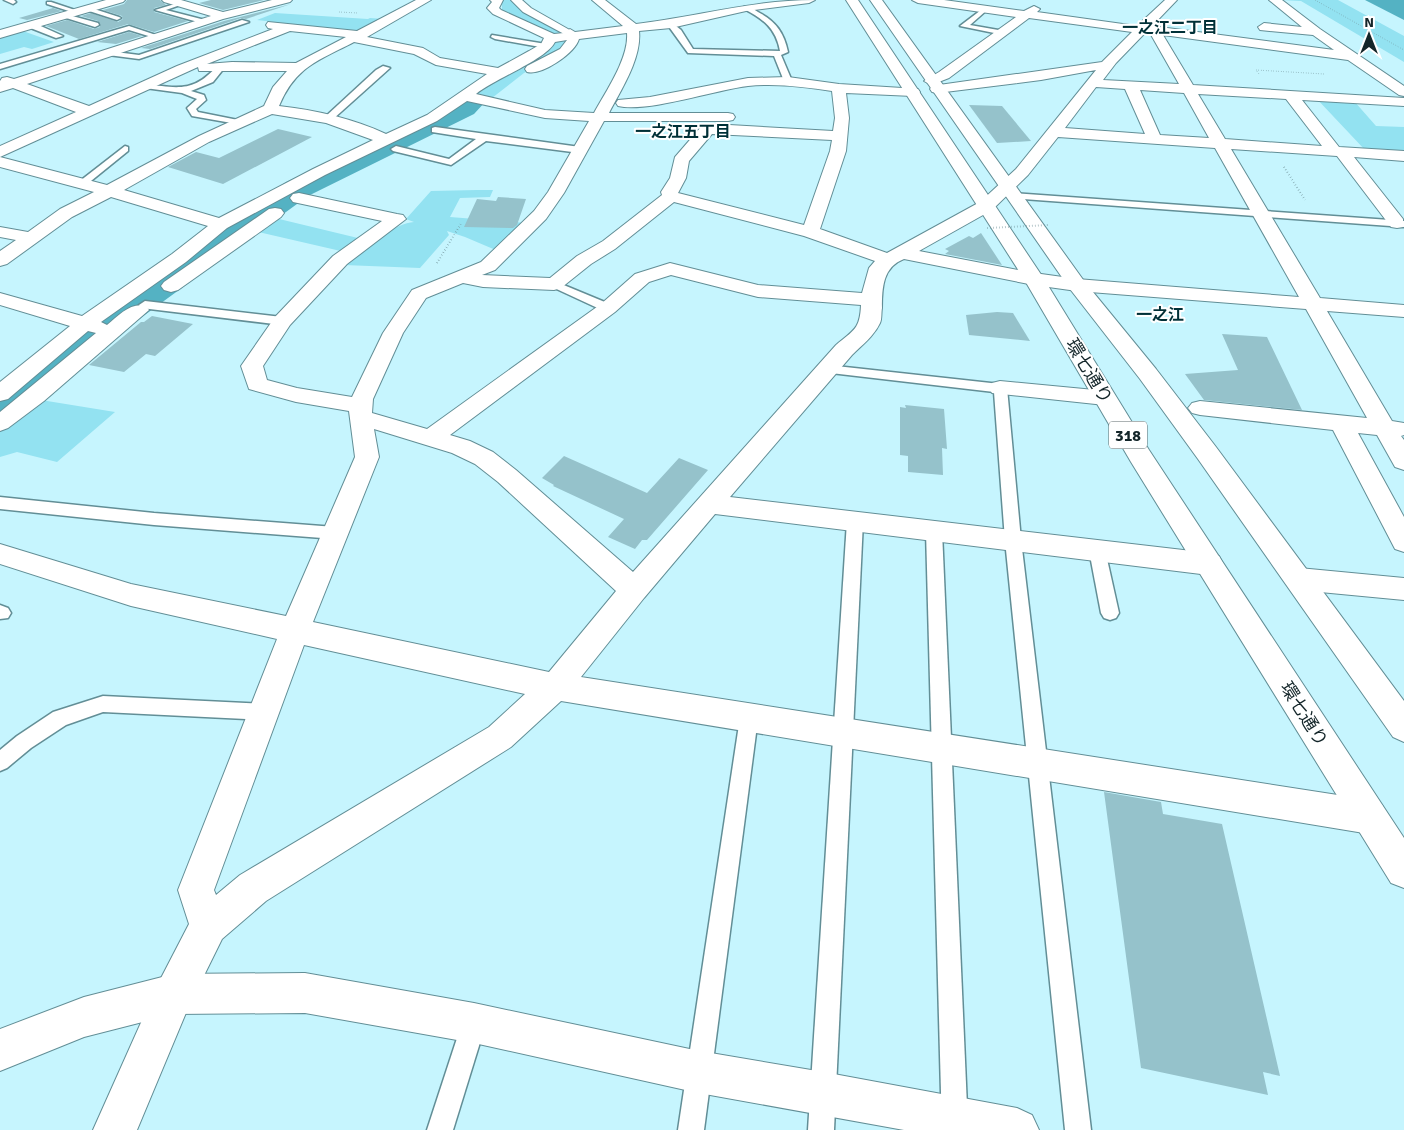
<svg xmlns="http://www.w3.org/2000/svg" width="1404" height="1130" viewBox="0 0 1404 1130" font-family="Signika,'Noto Sans JP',sans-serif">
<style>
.green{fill:#93e2f1}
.water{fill:#54b2c3}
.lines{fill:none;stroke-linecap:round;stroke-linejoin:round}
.river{fill:#54b2c3;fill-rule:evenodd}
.building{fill:#95c2cb}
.service-casing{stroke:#628e96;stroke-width:3}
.pedestrian-casing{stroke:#628e96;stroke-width:2}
.minor-casing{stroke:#628e96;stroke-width:2}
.tertiary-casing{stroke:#628e96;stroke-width:2}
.primary-casing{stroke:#628e96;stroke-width:2}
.path-far1{stroke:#709198;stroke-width:1;stroke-dasharray:0.5 2;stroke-linecap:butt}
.path{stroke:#709198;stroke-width:2;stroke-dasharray:0.5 2.5;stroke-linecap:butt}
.service{fill:#fff;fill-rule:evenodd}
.pedestrian{fill:#fff;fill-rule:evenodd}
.minor{fill:#fff;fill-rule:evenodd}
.tertiary{fill:#fff;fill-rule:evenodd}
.primary{fill:#fff;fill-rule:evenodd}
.path-bridge{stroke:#709198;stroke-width:2;stroke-dasharray:0.5 2.5;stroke-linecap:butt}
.labels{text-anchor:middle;stroke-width:4;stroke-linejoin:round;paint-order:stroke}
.far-neighbourhood-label{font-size:16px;font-weight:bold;fill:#003037;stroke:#fff}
.far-quarter-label{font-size:16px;font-weight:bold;fill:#003037;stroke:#fff}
.shield{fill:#fff;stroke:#5a6669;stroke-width:1}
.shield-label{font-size:16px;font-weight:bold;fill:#132529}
.street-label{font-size:18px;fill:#132529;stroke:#fff}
</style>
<rect width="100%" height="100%" fill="#c6f5fe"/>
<g class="green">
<path d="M 502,0 L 523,0 L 532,12 L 576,33 L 554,34 L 502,10 Z"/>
<path d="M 1280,0 L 1338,0 L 1404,36 L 1404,62 L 1301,1 Z"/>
<path d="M 275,13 L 368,19 L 370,18 L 384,19 L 360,32 L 257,20 Z"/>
<path d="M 20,30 L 54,42 L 32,49 L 24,47 L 0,54 L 0,36 Z"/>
<path d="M 578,36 L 556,58 L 524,73 L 492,98 L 474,92 L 555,42 Z"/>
<path d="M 1316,98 L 1354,101 L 1376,126 L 1404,127 L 1404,154 L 1366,151 Z"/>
<path d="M 464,100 L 486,102 L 436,132 L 348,173 L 312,193 L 275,218 L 362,239 L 345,252 L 254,231 L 149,310 L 0,427 L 0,401 L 22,385 L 54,357 L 227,225 Z"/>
<path d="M 477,190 L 493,190 L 490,197 L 460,198 L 450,217 L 527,223 L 498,251 L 465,237 L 447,231 L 449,235 L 420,268 L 344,265 C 362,251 391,224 414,222 L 406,219 L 431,191 Z"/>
<path d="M 41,400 L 115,412 L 57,462 L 17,452 L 0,457 L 0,431 Z"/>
</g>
<path class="water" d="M 1365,0 L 1404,0 L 1404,20 Z"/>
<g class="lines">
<path class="river" d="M 472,93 L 482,95 L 486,101 L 474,114 L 308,196 L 98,349 L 16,422 L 0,426 L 0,389 L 70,331 L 286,182 L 454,102 L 462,95 Z"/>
</g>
<g class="building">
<path d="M 127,0 L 160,0 L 166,5 L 154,8 L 154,12 L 188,21 L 154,32 L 128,24 L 79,39 L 46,26 L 67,20 L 94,29 L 100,27 L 98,21 L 81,16 L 91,13 L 118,22 L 123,19 L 122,16 L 103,10 L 124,4 Z"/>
<path d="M 211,0 L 264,0 L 223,10 L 199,3 Z"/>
<path d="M 291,4 L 246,19 L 241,18 L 150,49 L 141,48 L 224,21 Z"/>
<path d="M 53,8 L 62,11 L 27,20 L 19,18 Z"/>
<path d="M 129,32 L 142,36 L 116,44 L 97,42 Z"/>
<path d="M 969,105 L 1002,106 L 1031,141 L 997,143 Z"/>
<path d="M 278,129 L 312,137 L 223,184 L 168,167 L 196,152 L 219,158 Z"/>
<path d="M 498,197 L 526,199 L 517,225 L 513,228 L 464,227 L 477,199 L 496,201 Z"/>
<path d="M 981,233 L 1002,265 L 945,254 L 949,251 L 945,249 L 969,236 L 973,238 Z"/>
<path d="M 997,312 L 1013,313 L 1030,341 L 969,335 L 966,315 Z"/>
<path d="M 152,316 L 193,324 L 155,356 L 146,354 L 124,372 L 89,365 L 141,322 L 144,322 Z"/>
<path d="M 1222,334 L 1267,337 L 1302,410 L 1204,400 L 1185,374 L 1238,370 Z"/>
<path d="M 905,405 L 944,409 L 947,449 L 942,448 L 943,475 L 908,472 L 908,456 L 900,455 L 900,407 L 906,408 Z"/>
<path d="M 564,456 L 647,493 L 679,458 L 708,470 L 647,540 L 642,540 L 635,549 L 608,537 L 624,519 L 553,486 L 554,485 L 542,478 Z"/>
<path d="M 1104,792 L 1161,802 L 1163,814 L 1222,824 L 1280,1076 L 1263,1072 L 1268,1095 L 1141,1068 Z"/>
</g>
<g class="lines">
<g class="service-casing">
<g id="service">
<path d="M 4,0 L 14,0 L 16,2 L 13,4 Z"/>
<path d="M 47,2 L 51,2 L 81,12 L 78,14 L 47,4 Z"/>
<path d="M 178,3 L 183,4 L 166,10 L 205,20 L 205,24 L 155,10 Z"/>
<path d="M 88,7 L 119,17 L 121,18 L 117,20 L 86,10 L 85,9 Z"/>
<path d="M 744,7 C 749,6 753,9 758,12 C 776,21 784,33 788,52 L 781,55 L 792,81 L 791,83 L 784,81 L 774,56 L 688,53 L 667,24 L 671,22 L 681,30 L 693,49 L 780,51 C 776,28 763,19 744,9 Z"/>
<path d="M 985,7 L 987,8 L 987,10 L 970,25 L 1004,31 L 1004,35 L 960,26 Z"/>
<path d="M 65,14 L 98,23 L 99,25 L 95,27 L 63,17 L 61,16 Z"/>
<path d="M 242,20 L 249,22 L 139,59 L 108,55 L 104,53 L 108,51 L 139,55 Z"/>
<path d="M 28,23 L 34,23 L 63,36 L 56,38 L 28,27 Z"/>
<path d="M 129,26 L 162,37 L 158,39 L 129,30 L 0,69 L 0,64 Z"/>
<path d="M 492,35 L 546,44 L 550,46 L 546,48 L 495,39 L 491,37 Z"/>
<path d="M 218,65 L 225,67 L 213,82 L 191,91 L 204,95 L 206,100 L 196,109 L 198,112 L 243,121 L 243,125 L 192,116 L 187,108 L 197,99 L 182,93 L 145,88 L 141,86 L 145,84 C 178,88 194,93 218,65 Z"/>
<path d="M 383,66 L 390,68 L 332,120 L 326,120 L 326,116 L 376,70 Z"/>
<path d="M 435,127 L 580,147 L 585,150 L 580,153 L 486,141 L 451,165 L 393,151 L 391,149 L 396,146 L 449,159 L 476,139 L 432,132 L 432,128 Z"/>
<path d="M 125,146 L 128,147 L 128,151 L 86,185 L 80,185 L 80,181 Z"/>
<path d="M 1014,193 L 1404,221 L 1404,227 L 1010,198 L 1010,194 Z"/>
<path d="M 554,281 L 612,305 L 614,308 L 608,312 L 604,311 L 550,286 L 548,284 Z"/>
<path d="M 145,301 L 282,317 L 288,321 L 282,325 L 141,308 L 139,305 Z"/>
<path d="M 827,365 L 1000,384 L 1007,388 L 1021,540 L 1091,1130 L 1065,1130 L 1005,540 L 994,392 L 822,372 L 821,369 L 822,366 Z"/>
<path d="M 0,497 L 154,513 L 335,527 L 341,529 L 343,533 L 341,537 L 335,539 L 154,525 L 0,509 Z"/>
<path d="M 855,515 L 860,517 L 863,521 L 834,1130 L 808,1130 L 847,521 L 850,517 Z"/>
<path d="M 934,525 L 940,527 L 942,531 L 968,1130 L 942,1130 L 926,531 L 928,527 Z"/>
<path d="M 1097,544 L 1103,546 L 1105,550 L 1119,613 L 1116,618 L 1110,620 L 1104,618 L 1101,613 L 1089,550 L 1091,546 Z"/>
<path d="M 0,605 L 8,608 L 11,613 L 8,618 L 0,619 Z"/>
<path d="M 103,696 L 265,704 L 272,706 L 274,712 L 272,718 L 265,720 L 103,712 L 66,725 L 31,748 L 7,768 L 0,771 L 0,750 L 17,736 L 53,712 Z"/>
<path d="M 749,710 L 756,712 L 758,718 L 704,1130 L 678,1130 L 740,718 L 742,712 Z"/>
<path d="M 474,1011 L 482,1015 L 486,1023 L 453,1130 L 427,1130 L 462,1023 L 466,1015 Z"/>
</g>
</g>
<g class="pedestrian-casing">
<path id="pedestrian" d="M 511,0 L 522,0 L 531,8 L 575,33 L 574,35 L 566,35 L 523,12 Z"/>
</g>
<g class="minor-casing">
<g id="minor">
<path d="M 106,0 L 125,0 L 123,2 L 0,38 L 0,30 Z"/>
<path d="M 162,0 L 181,0 L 223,12 L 272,0 L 292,0 L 290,2 L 223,19 L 27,84 L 89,106 L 177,66 L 273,29 L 268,28 L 266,25 L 268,22 L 357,31 L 416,0 L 431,0 L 367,37 L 423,48 L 440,58 L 498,68 L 529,51 L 541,44 L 544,38 L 493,14 L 487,8 L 492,2 L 490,0 L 503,0 L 499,8 L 501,10 L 554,34 L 564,33 L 570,29 L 575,32 L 623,26 L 592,0 L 605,0 L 636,24 C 697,17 752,0 815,0 L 809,3 L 746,11 L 671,28 L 639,31 C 642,58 621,90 609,113 L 728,113 L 733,114 L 735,117 L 733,120 L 728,121 L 604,121 L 564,193 L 546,219 L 495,270 L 482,275 L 550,278 L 577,256 L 603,241 L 662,195 L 661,192 L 670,178 L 675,157 L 701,127 L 712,124 L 833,131 L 835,118 L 832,91 C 804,87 776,83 748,86 C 715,90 647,113 618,106 L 616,103 L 618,100 L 650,97 L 748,78 L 788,77 L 839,84 L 918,89 L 920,92 L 918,95 L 913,96 L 846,93 L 849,118 L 846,151 L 820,229 L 887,253 L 980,202 L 1016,169 L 1096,70 L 1041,80 L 937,93 L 932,92 L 930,89 L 932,86 L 1102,62 L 1132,32 L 1029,18 L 949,78 L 931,85 L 924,81 L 939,72 L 1016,17 L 918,3 L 912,0 L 944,0 L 1024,11 L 1034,6 L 1040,9 L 1037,12 L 1137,26 L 1165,0 L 1177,0 L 1152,26 L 1334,50 L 1313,35 L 1260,30 L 1258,27 L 1264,23 L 1302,27 L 1269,0 L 1282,0 L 1320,29 L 1404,86 L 1404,96 L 1399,95 L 1348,60 L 1163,35 L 1193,85 L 1404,98 L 1404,106 L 1302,100 L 1339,147 L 1404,151 L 1404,161 L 1354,157 L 1403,219 L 1403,227 L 1397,228 L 1391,227 L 1337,156 L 1231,149 L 1320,298 L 1404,305 L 1404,317 L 1327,311 L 1392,421 L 1404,423 L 1404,435 L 1401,436 L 1404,440 L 1404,470 L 1395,467 L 1377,435 L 1358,433 L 1404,517 L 1404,552 L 1395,549 L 1333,430 L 1200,415 L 1192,413 L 1188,408 L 1192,403 L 1200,401 L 1367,418 L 1306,309 L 1077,291 L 1034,285 L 904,259 C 883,267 882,287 882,308 C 881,313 882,319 880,323 C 874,336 862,345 852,355 L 730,497 L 1209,553 L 1219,556 L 1223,564 L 1219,572 L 1209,575 L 715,514 L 644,598 L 581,677 L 1370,800 L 1382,805 L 1387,817 L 1382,829 L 1370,834 L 561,701 L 511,747 L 266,901 L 222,939 L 188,1008 L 137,1130 L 93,1130 L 160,980 L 189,924 L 178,890 L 277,639 L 131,606 L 0,564 L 0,544 L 131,584 L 286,616 L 355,457 L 349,411 L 296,402 L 249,389 L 241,366 L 275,317 L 333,256 L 382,221 L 293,202 L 290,198 L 293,194 L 299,193 L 397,214 L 403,215 L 406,219 L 347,264 L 290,325 L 263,366 L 267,380 L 297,388 L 352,397 L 383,333 L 412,290 L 481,262 L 534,211 L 548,192 L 589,121 L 545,118 L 467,101 L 437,121 L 325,175 L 227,228 L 186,262 L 101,322 L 107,325 C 119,315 131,302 146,306 L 149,310 L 44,401 L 8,428 L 0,431 L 0,412 L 96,333 L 88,331 L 8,399 L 0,401 L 0,382 L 70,326 L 0,305 L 0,293 L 82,316 L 172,254 L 208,226 L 111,197 L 72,217 L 7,264 L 0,266 L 0,251 L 16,240 L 0,237 L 0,227 L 28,232 L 60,209 L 94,192 L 0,167 L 0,157 L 107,185 L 199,136 L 264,106 L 273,87 L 287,71 L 199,71 L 198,67 L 0,157 L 0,146 L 76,112 L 13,88 L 0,92 L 0,81 L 2,78 L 7,77 L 14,79 L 211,16 L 164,2 ZM 290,31 L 346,37 L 296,63 L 232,62 L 207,64 ZM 627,33 C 629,58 606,91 594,113 L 545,110 L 476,94 C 494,79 546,60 555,42 L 567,40 L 560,49 L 527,66 L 525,69 L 527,72 C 542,76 575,53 579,39 ZM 1145,33 L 1150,33 L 1179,84 L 1103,80 L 1116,63 ZM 354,42 L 414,54 L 436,65 L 487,74 L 427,115 L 386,134 C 352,118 315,110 279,106 C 296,66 318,61 354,42 ZM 1096,87 L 1125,89 L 1145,134 L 1065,128 ZM 1140,90 L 1184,93 L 1209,138 L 1160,135 ZM 1198,94 L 1286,99 L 1322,146 L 1225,139 ZM 272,114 L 326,123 L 373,140 L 313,169 L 219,218 L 124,190 L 209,142 ZM 712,134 L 832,140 L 830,151 L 804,225 L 678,193 L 686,178 L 689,161 ZM 1058,137 L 1215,148 L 1299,297 L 1077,279 L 1034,273 L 919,251 L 992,210 L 1028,175 ZM 674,202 L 804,236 L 875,261 L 869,268 L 862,293 L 758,285 L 670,263 L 635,274 L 601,304 L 427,429 L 372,413 L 373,399 L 403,333 L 426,298 L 463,283 L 483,287 L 554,290 L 561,288 L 591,264 L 615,249 ZM 671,275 L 758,297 L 861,305 C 860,329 854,330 836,345 L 633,572 L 516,470 L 493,452 L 470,441 L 450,435 L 615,312 L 649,282 ZM 374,429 L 452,453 L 475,464 L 498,482 L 616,591 L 549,672 L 313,622 L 379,457 ZM 304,645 L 525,694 L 489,727 L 240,875 L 216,895 L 214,890 Z"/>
<path d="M 275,208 L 281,209 L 284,213 L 281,217 L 178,290 L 171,292 L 164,290 L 161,286 L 164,282 L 269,209 Z"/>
<path d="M 1000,381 L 1105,391 L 1113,393 L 1116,398 L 1113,403 L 1105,405 L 992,393 L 989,388 L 992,383 Z"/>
<path d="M 1299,568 L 1404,578 L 1404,600 L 1299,590 L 1289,587 L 1285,579 L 1289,571 Z"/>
</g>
</g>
<g class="tertiary-casing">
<path id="tertiary" d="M 305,973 L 474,1003 L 699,1051 L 823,1072 L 1017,1108 L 1032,1115 L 1039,1130 L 904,1130 L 699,1093 L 474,1043 L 305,1013 L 174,1014 L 84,1037 L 0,1071 L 0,1029 L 84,997 L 174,974 Z"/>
</g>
<g class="primary-casing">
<g id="primary">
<path d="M 846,0 L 858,0 L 1044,279 L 1149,450 L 1404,838 L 1404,888 L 1391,883 L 1131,462 L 1024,279 Z"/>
<path d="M 870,0 L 882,0 L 1084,281 L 1156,369 L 1216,447 L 1404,701 L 1404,742 L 1393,737 L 1198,459 L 1140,379 L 1070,289 Z"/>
</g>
</g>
<g class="path-far1">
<path d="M 1315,0 L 1404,50"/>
<path d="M 339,12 L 358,13"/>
<path d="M 1259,74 L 1256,70 L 1324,74"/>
</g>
<g class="path">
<path d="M 1284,167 L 1305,200"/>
<path d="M 437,263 L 462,222"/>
</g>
<use href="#service" class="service"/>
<use href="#pedestrian" class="pedestrian"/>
<use href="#minor" class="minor"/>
<use href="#tertiary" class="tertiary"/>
<use href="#primary" class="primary"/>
<path class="path-bridge" d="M 987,228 L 1049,225"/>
</g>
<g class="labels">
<g class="far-neighbourhood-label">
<text x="1170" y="33">一之江二丁目</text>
<text x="683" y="137">一之江五丁目</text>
</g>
<g class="far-quarter-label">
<text x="1160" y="320">一之江</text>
</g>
<rect class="shield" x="1109" y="421.5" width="38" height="27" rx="4"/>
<g class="shield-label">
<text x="1128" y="441">318</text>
</g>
<g class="street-label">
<text transform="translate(1089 371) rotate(59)" y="6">環七通り</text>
<text transform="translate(1304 714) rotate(58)" y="6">環七通り</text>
</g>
</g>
<g transform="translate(1369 35)" stroke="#ffffff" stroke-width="4" paint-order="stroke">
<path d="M0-4L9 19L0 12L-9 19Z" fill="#132529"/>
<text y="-8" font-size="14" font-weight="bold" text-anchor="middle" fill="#132529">N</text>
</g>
</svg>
